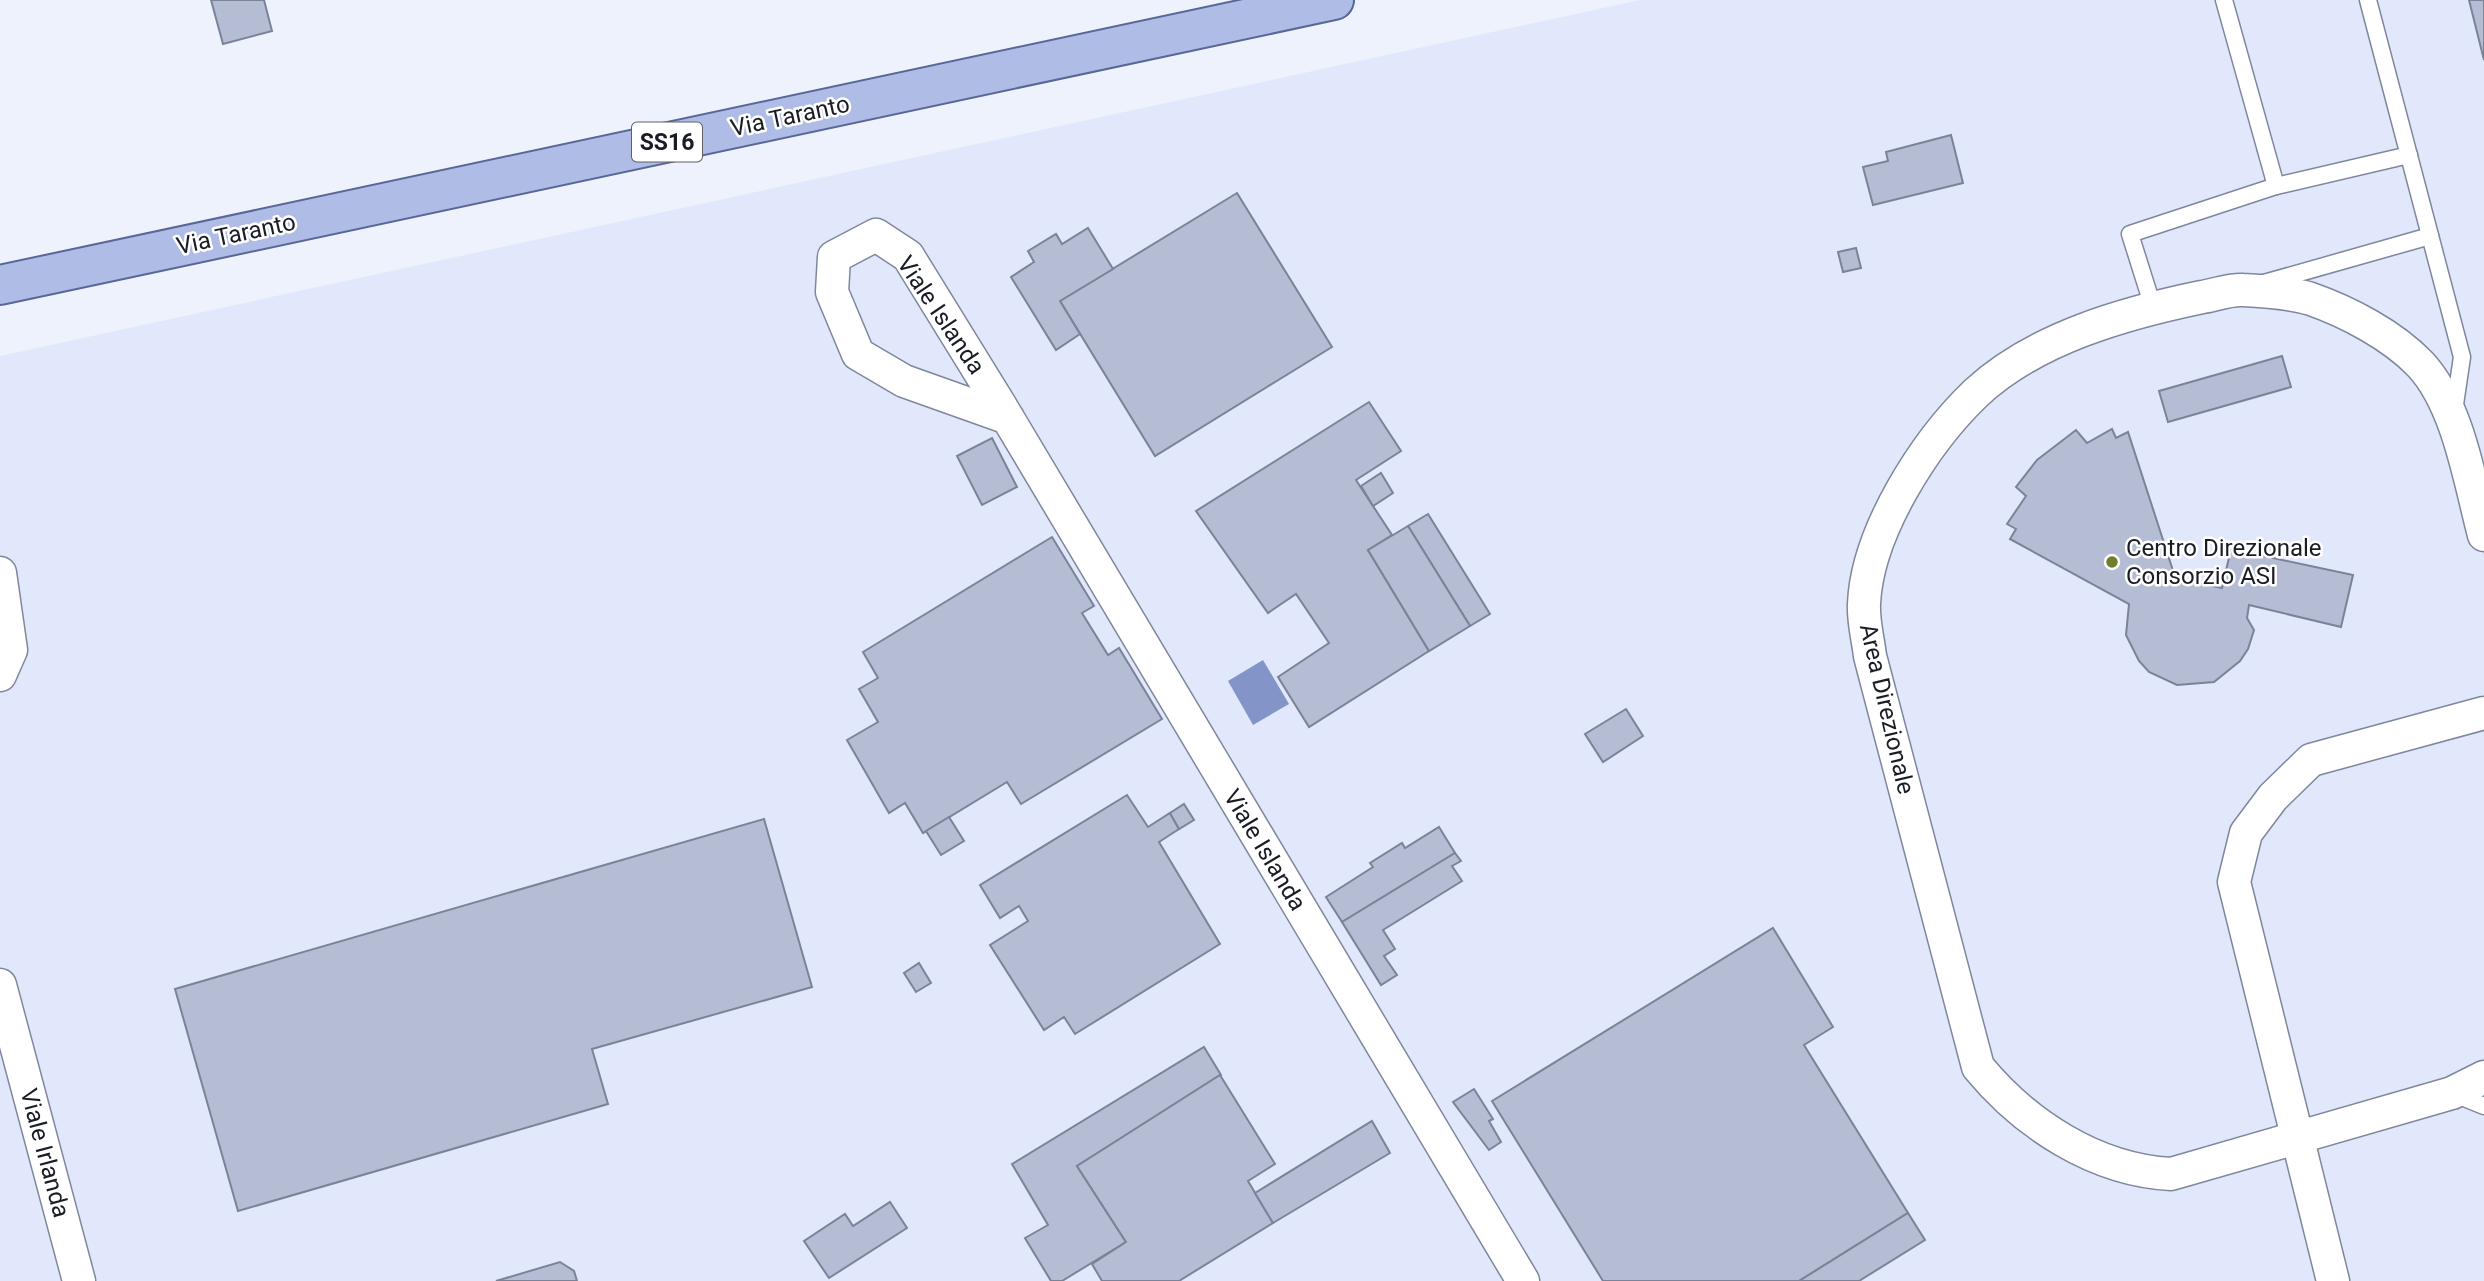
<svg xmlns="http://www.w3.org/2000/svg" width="2484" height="1281" viewBox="0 0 2484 1281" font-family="Roboto,sans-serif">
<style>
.built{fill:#e1e8fb}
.water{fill:#8294c8}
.building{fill:#b4bdd4;stroke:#7b8399;stroke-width:2}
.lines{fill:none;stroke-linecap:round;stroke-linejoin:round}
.service-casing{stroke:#7f879d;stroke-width:19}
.minor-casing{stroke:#7f879d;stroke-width:35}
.primary-casing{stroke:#586798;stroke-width:42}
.service{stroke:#fff;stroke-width:16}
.minor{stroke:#fff;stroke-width:32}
.primary{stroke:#afbce6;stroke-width:38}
.poi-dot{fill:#6e7e2d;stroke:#fff;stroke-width:2.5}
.labels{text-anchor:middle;stroke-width:5;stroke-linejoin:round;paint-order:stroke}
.shield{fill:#fff;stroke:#5e6066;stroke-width:2}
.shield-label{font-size:23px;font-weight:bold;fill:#191c24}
.street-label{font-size:24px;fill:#191c24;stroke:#fff}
.poi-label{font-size:24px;fill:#191c24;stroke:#fff;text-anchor:start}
</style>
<rect width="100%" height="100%" fill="#eef2fc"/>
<path class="built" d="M 1640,0 L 2484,0 L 2484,1281 L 0,1281 L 0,356 Z"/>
<path class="water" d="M 1263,660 L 1289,704 L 1253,725 L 1228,681 Z"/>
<g class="building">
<path d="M 211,0 L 264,0 L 272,31 L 223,44 Z"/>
<path d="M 2469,0 L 2484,0 L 2484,60 Z"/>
<path d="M 1951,135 L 1963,183 L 1873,205 L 1863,167 L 1888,161 L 1886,152 Z"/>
<path d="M 1237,193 L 1332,347 L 1155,456 L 1060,301 Z"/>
<path d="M 1088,228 L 1113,269 L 1060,301 L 1080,334 L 1056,350 L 1011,277 L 1034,262 L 1028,251 L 1056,234 L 1062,244 Z"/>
<path d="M 1856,248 L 1861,268 L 1843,272 L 1838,252 Z"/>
<path d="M 2282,356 L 2291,387 L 2168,422 L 2159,391 Z"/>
<path d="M 1369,402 L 1401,451 L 1356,480 L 1392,535 L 1368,550 L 1429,651 L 1309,727 L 1278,677 L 1329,643 L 1296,594 L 1268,613 L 1196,511 Z"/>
<path d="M 2112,429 L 2116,438 L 2128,432 L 2177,583 L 2199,583 L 2222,588 L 2231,549 L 2353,575 L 2341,627 L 2249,605 L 2247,618 L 2254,630 L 2248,649 L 2240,661 L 2214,682 L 2177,685 L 2149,672 L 2139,661 L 2126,635 L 2129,604 L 2010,539 L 2016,529 L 2007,524 L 2026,496 L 2016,487 L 2037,460 L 2076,430 L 2087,443 Z"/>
<path d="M 992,438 L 1017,487 L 982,505 L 957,456 Z"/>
<path d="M 1381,473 L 1393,493 L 1373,506 L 1361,486 Z"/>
<path d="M 1428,514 L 1490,614 L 1470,626 L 1408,526 Z"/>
<path d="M 1408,526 L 1470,626 L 1429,651 L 1368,550 Z"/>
<path d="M 1052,537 L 1094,606 L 1082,613 L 1108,655 L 1119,648 L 1162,719 L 1021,804 L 1007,782 L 923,833 L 905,803 L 889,813 L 847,740 L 878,722 L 859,689 L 878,678 L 863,652 Z"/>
<path d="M 1626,709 L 1643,736 L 1603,762 L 1585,734 Z"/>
<path d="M 1127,795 L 1148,827 L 1170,813 L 1179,829 L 1159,842 L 1220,944 L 1075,1034 L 1064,1017 L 1044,1030 L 990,945 L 1028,921 L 1019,906 L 1000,918 L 980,885 Z"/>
<path d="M 1184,804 L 1194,820 L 1179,829 L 1170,813 Z"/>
<path d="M 949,817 L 964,841 L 941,855 L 926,831 Z"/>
<path d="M 764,819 L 812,987 L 592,1049 L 608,1104 L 238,1211 L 175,989 Z"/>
<path d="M 1439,827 L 1455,853 L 1342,922 L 1326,897 L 1373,867 L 1370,863 L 1402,843 L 1405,848 Z"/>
<path d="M 1455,853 L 1461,861 L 1452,866 L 1462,881 L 1383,930 L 1395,949 L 1384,956 L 1397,975 L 1381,985 L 1342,922 Z"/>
<path d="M 1773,928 L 1833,1027 L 1804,1045 L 1908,1213 L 1799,1281 L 1603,1281 L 1492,1101 Z"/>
<path d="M 919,963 L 931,983 L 916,992 L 904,973 Z"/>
<path d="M 1204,1047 L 1221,1075 L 1077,1166 L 1126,1242 L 1062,1281 L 1051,1281 L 1025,1238 L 1048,1225 L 1012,1164 Z"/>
<path d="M 1220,1075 L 1275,1164 L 1248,1181 L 1273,1223 L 1179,1281 L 1102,1281 L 1092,1264 L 1126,1242 L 1077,1166 Z"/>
<path d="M 1474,1089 L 1493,1119 L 1489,1121 L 1501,1142 L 1489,1150 L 1453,1102 Z"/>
<path d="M 1372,1121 L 1390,1153 L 1273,1223 L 1255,1193 Z"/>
<path d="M 890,1202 L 907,1228 L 829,1278 L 804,1241 L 845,1214 L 853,1226 Z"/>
<path d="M 1908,1213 L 1925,1240 L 1859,1281 L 1799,1281 Z"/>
<path d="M 560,1262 L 574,1271 L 577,1281 L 496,1281 Z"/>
</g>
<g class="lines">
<g class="service-casing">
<g id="service">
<path d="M 2224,0 L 2276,186"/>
<path d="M 2368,0 L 2462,357 L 2454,411"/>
<path d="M 2264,283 L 2430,236"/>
<path d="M 2153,307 L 2130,234 L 2276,186 L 2409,155"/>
<path d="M 2452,1093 L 2484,1106"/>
</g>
</g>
<g class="minor-casing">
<g id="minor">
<path d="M 1008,418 L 904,381 L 858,354 L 832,292 L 834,257 L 876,235 L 908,256 L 1000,405 L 1523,1281"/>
<path d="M 2484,535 C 2470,482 2458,404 2420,364 C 2392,335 2348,312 2311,299 C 2292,293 2264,291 2243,290 C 2230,289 2215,295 2202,297 C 2125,313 2035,338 1976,393 C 1925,442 1867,532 1864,604 C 1863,621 1868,639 1870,656 L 1978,1067 C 2025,1124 2095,1170 2171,1174 L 2452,1093 L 2484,1077"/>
<path d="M 0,573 L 11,650 L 0,675"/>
<path d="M 0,985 L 79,1281"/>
<path d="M 2333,1281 L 2234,882 L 2246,833 L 2273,797 L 2311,760 L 2484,713"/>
</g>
</g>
<g class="primary-casing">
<path id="primary" d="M 0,285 L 1334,0"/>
</g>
<use href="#service" class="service"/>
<use href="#minor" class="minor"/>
<use href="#primary" class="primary"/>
</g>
<circle class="poi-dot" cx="2112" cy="562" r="7"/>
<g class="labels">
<rect class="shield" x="632" y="122.5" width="70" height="39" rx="5"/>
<g class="shield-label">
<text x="667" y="150">SS16</text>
</g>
<g class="street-label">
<text transform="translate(790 116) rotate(-12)" y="8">Via Taranto</text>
<text transform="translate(236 234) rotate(-12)" y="8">Via Taranto</text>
<text transform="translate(941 315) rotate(56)" y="8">Viale Islanda</text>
<text transform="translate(1887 709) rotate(77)" y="8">Area Direzionale</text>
<text transform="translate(1265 850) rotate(59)" y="8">Viale Islanda</text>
<text transform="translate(45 1153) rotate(75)" y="8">Viale Irlanda</text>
</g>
<g class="poi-label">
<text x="2126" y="556">Centro Direzionale<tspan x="2126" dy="28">Consorzio ASI</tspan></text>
</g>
</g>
</svg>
